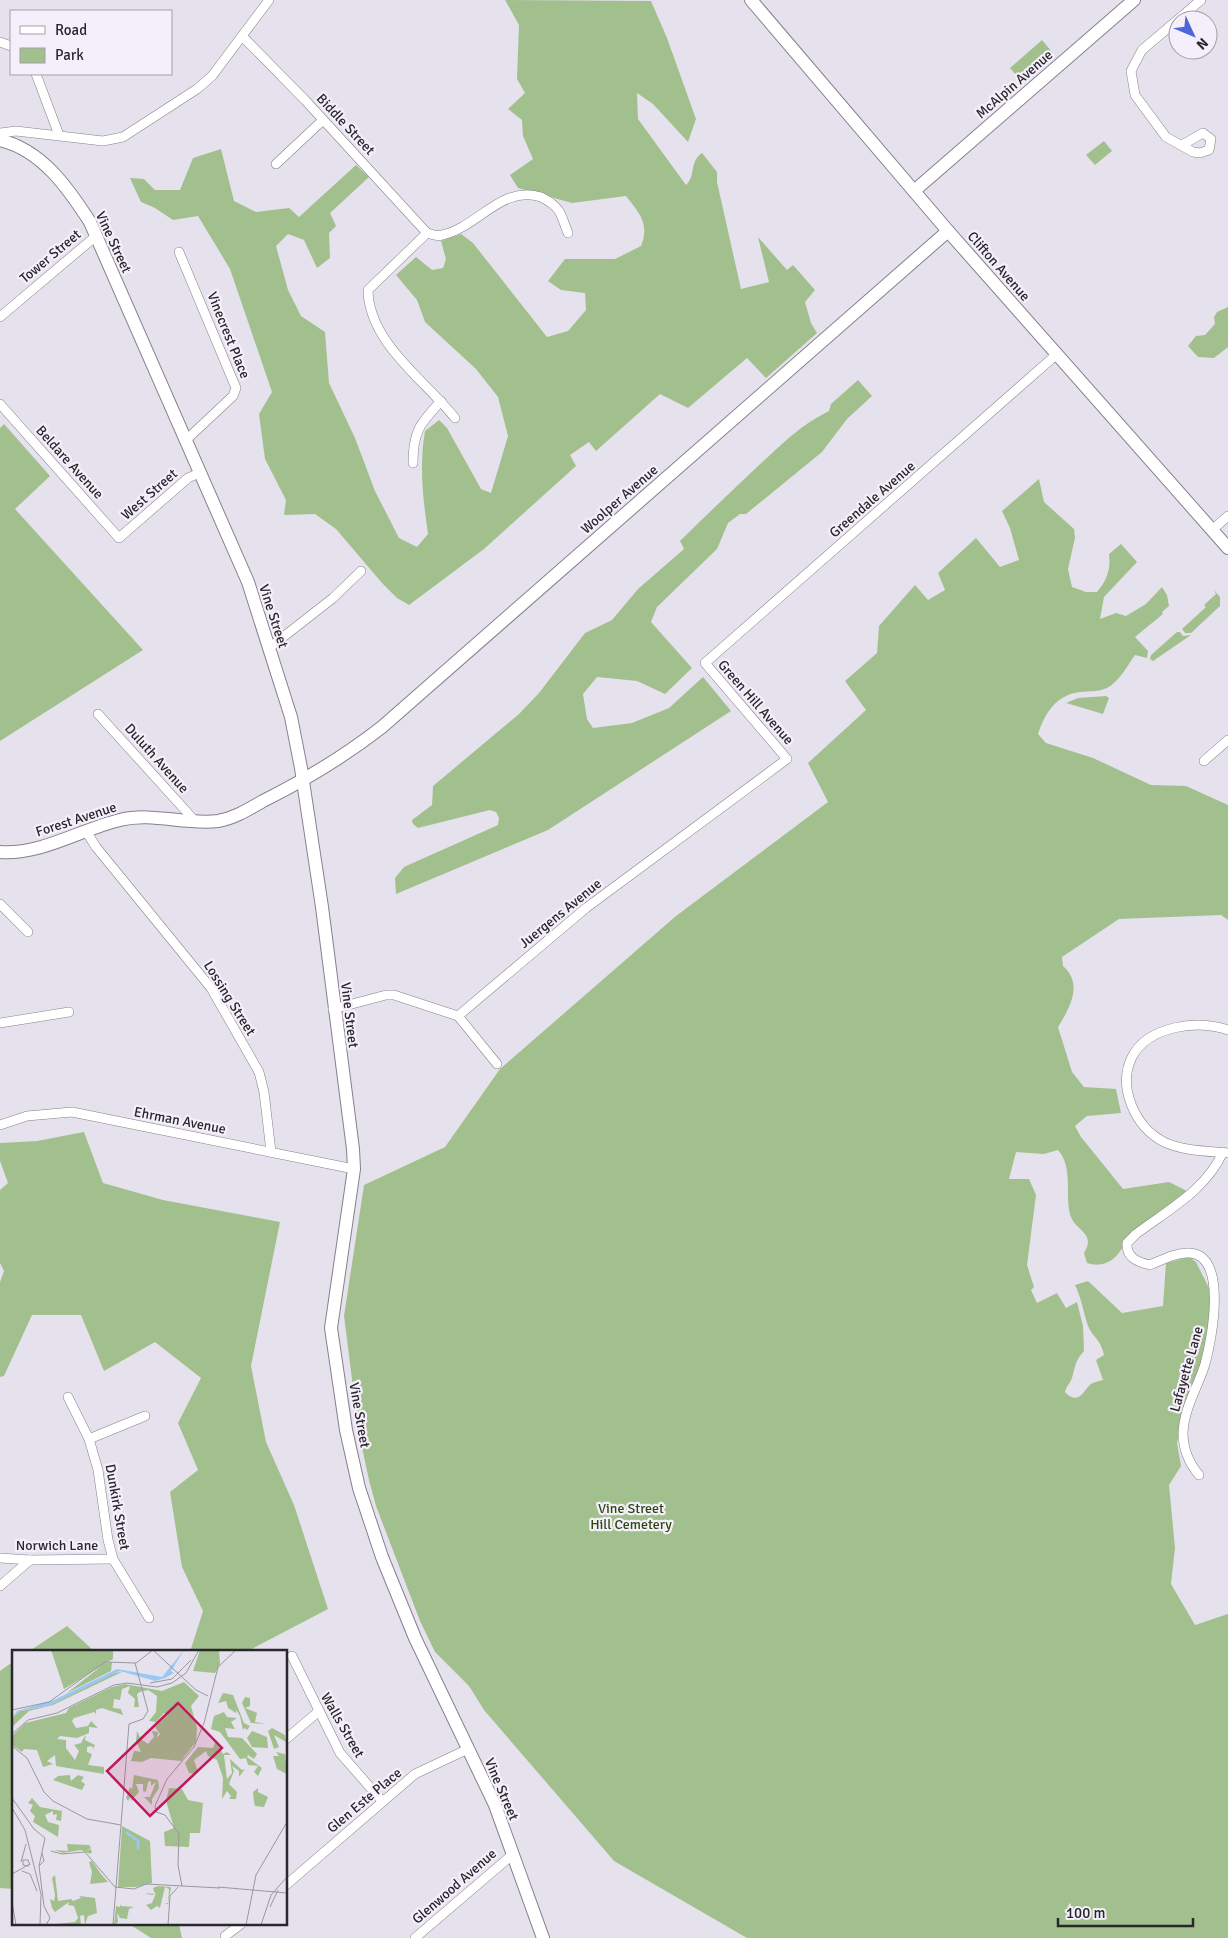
<svg xmlns="http://www.w3.org/2000/svg" width="1228" height="1938" viewBox="0 0 1228 1938" font-family="Signika,sans-serif">
<style>
.green{fill:#a2c08d}
.lines{fill:none;stroke-linecap:round;stroke-linejoin:round}
.street-casing{stroke:#85808b;stroke-width:10}
.secondary-casing{stroke:#85808b;stroke-width:14}
.street{stroke:#fff;stroke-width:9}
.secondary{stroke:#fff;stroke-width:12}
.labels{text-anchor:middle;stroke-width:4.5;stroke-linejoin:round;paint-order:stroke}
.street-label{font-size:14px;fill:#29272b;stroke:#f4effa}
.park-label{font-size:14px;fill:#2b4811;stroke:#f4effa}
.inset-river{fill:none;stroke:#9bc7f5;stroke-width:2.5}
.inset-road{fill:none;stroke:#9a979f;stroke-width:1}
.view{fill:#c2185b;fill-opacity:0.15;stroke:#c2185b;stroke-width:2.5}
.inset-edge{fill:none;stroke:#29272b;stroke-width:2.5}
</style>
<rect width="100%" height="100%" fill="#e6e2ed"/>
<g class="green">
<path d="M 505,0 L 651,1 L 667,38 L 696,119 L 688,142 L 653,104 L 637,93 L 638,119 L 686,185 C 696,176 689,162 702,153 L 717,172 L 717,182 L 741,289 L 769,282 L 758,237 L 787,270 L 793,265 L 815,290 L 805,302 L 811,323 L 817,333 L 766,378 L 747,358 L 688,408 L 660,394 L 596,451 L 589,442 L 570,455 L 576,466 L 484,549 L 409,605 L 397,598 L 382,583 L 336,529 L 315,514 L 284,515 L 286,500 L 265,459 L 259,414 L 272,392 L 230,269 L 198,216 L 173,220 L 155,208 L 141,202 L 130,178 L 144,179 L 155,190 L 180,190 L 193,158 L 221,149 L 234,201 L 256,212 L 289,208 L 299,217 L 356,165 L 369,177 L 330,213 L 336,226 L 329,233 L 330,258 L 317,268 L 304,240 L 288,234 L 276,246 L 288,290 L 301,316 L 325,332 L 329,383 L 355,438 L 375,491 L 399,538 L 417,547 L 428,534 C 423,499 419,466 425,431 L 439,420 L 447,428 L 481,489 L 491,493 L 508,436 L 498,397 L 476,369 L 425,322 L 417,300 L 396,275 L 416,257 L 432,270 L 443,268 L 446,259 L 441,241 L 461,234 L 473,243 L 547,337 L 568,331 L 586,310 L 585,293 L 561,290 L 548,281 L 565,259 L 615,259 L 641,246 C 650,223 639,213 626,196 L 572,203 L 518,188 L 510,175 L 533,159 L 523,136 L 522,120 L 508,109 L 525,93 L 517,79 L 519,25 Z"/>
<path d="M 1042,40 L 1053,53 L 1021,81 L 1010,68 Z"/>
<path d="M 1104,141 L 1112,151 L 1095,165 L 1086,155 Z"/>
<path d="M 1228,307 L 1228,347 L 1214,358 L 1198,357 L 1188,346 L 1196,336 L 1205,335 L 1215,324 L 1214,317 L 1217,312 Z"/>
<path d="M 858,380 L 872,396 L 847,419 L 822,452 L 746,514 L 740,514 L 728,523 L 717,549 L 657,607 L 651,622 L 692,668 L 665,694 L 637,681 L 597,677 L 583,694 L 587,719 L 593,728 L 632,723 L 669,708 L 703,677 L 731,711 L 548,830 L 396,894 L 395,878 L 404,867 L 498,825 L 499,818 L 496,812 L 490,810 L 418,828 L 413,824 L 412,820 L 432,805 L 433,786 L 519,714 L 539,693 L 585,633 L 612,620 L 638,589 L 684,549 L 680,541 C 705,516 731,492 757,467 C 780,446 800,425 829,411 L 831,404 Z"/>
<path d="M 4,424 L 50,476 L 15,509 L 143,650 L 0,741 L 0,428 Z"/>
<path d="M 1039,479 L 1044,502 L 1074,529 L 1075,538 L 1068,569 L 1072,587 L 1086,592 L 1097,592 C 1107,580 1111,569 1109,554 L 1121,544 L 1137,562 L 1104,597 L 1100,619 L 1116,613 L 1126,616 L 1146,604 L 1162,587 L 1167,595 L 1169,606 L 1162,612 L 1163,614 L 1135,637 L 1148,651 L 1147,658 L 1135,655 C 1127,666 1119,682 1107,688 C 1098,692 1089,691 1080,692 C 1056,695 1045,713 1038,734 L 1046,743 L 1093,758 L 1151,785 L 1186,786 L 1228,805 L 1228,920 L 1221,915 L 1119,919 L 1062,957 L 1063,966 C 1084,984 1069,1009 1058,1027 L 1072,1072 L 1084,1087 L 1116,1089 L 1121,1113 L 1087,1116 L 1075,1126 L 1081,1137 L 1123,1189 L 1169,1182 L 1189,1192 C 1171,1206 1149,1219 1132,1234 C 1124,1242 1122,1252 1113,1259 C 1105,1265 1097,1266 1087,1263 L 1084,1253 C 1097,1232 1074,1231 1070,1214 C 1065,1193 1073,1167 1058,1150 L 1044,1154 L 1016,1152 L 1009,1179 L 1029,1179 L 1036,1195 L 1027,1265 L 1034,1287 L 1031,1290 L 1037,1303 L 1057,1293 L 1066,1308 L 1077,1302 L 1083,1326 L 1084,1351 C 1074,1363 1076,1365 1072,1378 C 1070,1384 1066,1386 1065,1392 C 1079,1407 1084,1389 1091,1384 C 1094,1382 1099,1381 1103,1380 L 1096,1360 L 1104,1355 C 1100,1337 1092,1338 1087,1323 C 1083,1310 1081,1297 1075,1285 L 1088,1281 L 1122,1313 L 1163,1306 L 1166,1263 L 1189,1257 L 1196,1262 L 1212,1294 L 1207,1346 L 1182,1416 L 1177,1443 L 1181,1466 L 1169,1485 L 1175,1548 L 1171,1584 L 1195,1625 L 1228,1614 L 1228,1938 L 747,1938 L 614,1861 L 484,1710 L 469,1686 L 435,1652 L 420,1621 L 376,1506 L 369,1480 L 359,1434 L 344,1316 L 364,1185 L 445,1147 L 500,1069 L 676,916 L 828,802 L 808,763 L 866,710 L 845,681 L 877,653 L 879,626 L 915,585 L 928,600 L 945,590 L 938,573 L 976,538 L 1000,567 L 1019,560 L 1010,528 L 1002,511 Z"/>
<path d="M 1213,589 L 1220,597 L 1220,606 L 1191,633 L 1185,633 L 1182,629 L 1206,607 L 1204,605 L 1216,594 Z"/>
<path d="M 1177,632 L 1180,632 L 1183,636 L 1191,635 L 1153,661 L 1150,659 L 1151,655 Z"/>
<path d="M 1106,696 L 1109,698 L 1103,714 L 1066,703 L 1078,698 Z"/>
<path d="M 84,1132 L 103,1183 L 163,1200 L 280,1222 L 251,1366 L 266,1442 L 294,1505 L 328,1609 L 246,1652 L 190,1652 L 203,1611 L 182,1567 L 170,1492 L 198,1470 L 178,1423 L 201,1378 L 155,1342 L 104,1371 L 81,1315 L 32,1315 L 4,1376 L 0,1377 L 0,1282 L 4,1271 L 0,1263 L 0,1190 L 8,1183 L 0,1161 L 0,1143 L 37,1141 Z"/>
<path d="M 67,1626 L 95,1652 L 28,1652 Z"/>
<path d="M 14,1661 L 14,1889 L 0,1888 L 0,1671 Z"/>
<path d="M 129,1924 L 179,1924 L 182,1938 L 151,1938 Z"/>
</g>
<g class="lines">
<g class="street-casing">
<g id="street">
<path d="M 242,36 L 305,100 L 427,233"/>
<path d="M 0,42 L 11,46"/>
<path d="M 36,74 L 59,135"/>
<path d="M 0,133 L 16,131 L 103,141 L 123,137 L 197,89 L 212,76 L 269,0"/>
<path d="M 1182,145 L 1203,133 L 1211,139 L 1209,150 L 1200,153 L 1193,152 L 1166,137 L 1135,95 L 1131,71 L 1142,50 L 1201,0"/>
<path d="M 276,164 L 323,120"/>
<path d="M 427,233 L 368,290 C 369,343 425,380 455,418"/>
<path d="M 427,233 C 432,234 437,237 442,235 C 477,228 502,184 541,197 C 547,200 555,205 559,211 C 563,218 565,226 568,233"/>
<path d="M 179,252 L 236,388 L 233,396 L 185,441"/>
<path d="M 0,317 L 96,236"/>
<path d="M 0,404 L 119,538 L 188,478 L 199,473"/>
<path d="M 413,463 C 413,431 420,424 441,401"/>
<path d="M 1212,530 L 1228,516"/>
<path d="M 269,648 L 333,598 L 361,571"/>
<path d="M 98,714 L 195,821"/>
<path d="M 1204,761 L 1228,740"/>
<path d="M 86,831 L 96,847 L 211,988 L 259,1072 L 264,1092 L 271,1152"/>
<path d="M 0,904 L 28,932"/>
<path d="M 333,1009 L 386,995 L 394,995 L 458,1016 L 586,908 L 787,759 L 705,663 L 1057,354"/>
<path d="M 458,1016 L 497,1064"/>
<path d="M 0,1023 L 69,1012"/>
<path d="M 1228,1030 C 1198,1019 1148,1026 1132,1057 C 1117,1087 1135,1127 1164,1142 C 1183,1151 1207,1151 1228,1153"/>
<path d="M 0,1125 L 27,1116 L 72,1112 L 354,1169"/>
<path d="M 68,1397 L 89,1439 L 98,1470 L 108,1540 L 113,1559 L 149,1618"/>
<path d="M 89,1439 L 145,1416"/>
<path d="M 1199,1475 C 1189,1463 1183,1448 1183,1433 C 1184,1408 1198,1387 1205,1364 C 1212,1339 1228,1256 1190,1253 C 1176,1252 1162,1260 1150,1265 C 1138,1262 1126,1258 1127,1243 L 1136,1234 C 1168,1210 1206,1190 1223,1152"/>
<path d="M 0,1558 L 30,1560 L 113,1559"/>
<path d="M 0,1586 L 30,1560"/>
<path d="M 292,1656 L 340,1753 L 382,1801"/>
<path d="M 286,1739 L 318,1712"/>
<path d="M 286,1885 L 415,1774 L 468,1749"/>
<path d="M 225,1936 L 241,1924"/>
<path d="M 415,1938 L 512,1855"/>
</g>
</g>
<g class="secondary-casing">
<g id="secondary">
<path d="M 751,0 L 948,231 L 1228,548"/>
<path d="M 0,140 C 42,150 68,188 90,222 L 248,582 L 291,717 L 301,768 L 322,907 L 353,1149 L 354,1169 L 331,1328 L 346,1430 L 359,1488 L 382,1557 L 415,1638 L 495,1805 L 543,1938"/>
<path d="M 914,191 L 1134,0"/>
<path d="M 0,852 C 42,855 81,829 120,820 C 152,812 185,825 218,821 C 235,818 249,809 263,801 C 305,780 345,756 382,727 L 948,231"/>
</g>
</g>
<use href="#street" class="street"/>
<use href="#secondary" class="secondary"/>
</g>
<g class="labels">
<g class="street-label">
<text transform="translate(1014 84) rotate(-41)" y="5">McAlpin Avenue</text>
<text transform="translate(346 124) rotate(47)" y="5">Biddle Street</text>
<text transform="translate(114 242) rotate(65)" y="5">Vine Street</text>
<text transform="translate(50 256) rotate(-40)" y="5">Tower Street</text>
<text transform="translate(999 266) rotate(49)" y="5">Clifton Avenue</text>
<text transform="translate(229 335) rotate(68)" y="5">Vinecrest Place</text>
<text transform="translate(70 462) rotate(48)" y="5">Beldare Avenue</text>
<text transform="translate(149 494) rotate(-41)" y="5">West Street</text>
<text transform="translate(619 499) rotate(-41)" y="5">Woolper Avenue</text>
<text transform="translate(872 499) rotate(-41)" y="5">Greendale Avenue</text>
<text transform="translate(274 616) rotate(72)" y="5">Vine Street</text>
<text transform="translate(756 702) rotate(49)" y="5">Green Hill Avenue</text>
<text transform="translate(157 758) rotate(48)" y="5">Duluth Avenue</text>
<text transform="translate(76 819) rotate(-18)" y="5">Forest Avenue</text>
<text transform="translate(560 913) rotate(-39)" y="5">Juergens Avenue</text>
<text transform="translate(230 998) rotate(58)" y="5">Lossing Street</text>
<text transform="translate(350 1015) rotate(83)" y="5">Vine Street</text>
<text transform="translate(180 1120) rotate(11)" y="5">Ehrman Avenue</text>
<text transform="translate(1186 1369) rotate(-74)" y="5">Lafayette Lane</text>
<text transform="translate(360 1415) rotate(80)" y="5">Vine Street</text>
<text transform="translate(118 1507) rotate(80)" y="5">Dunkirk Street</text>
<text x="57" y="1550">Norwich Lane</text>
<text transform="translate(343 1725) rotate(60)" y="5">Walls Street</text>
<text transform="translate(502 1789) rotate(67)" y="5">Vine Street</text>
<text transform="translate(364 1800) rotate(-40)" y="5">Glen Este Place</text>
<text transform="translate(454 1886) rotate(-41)" y="5">Glenwood Avenue</text>
</g>
<g class="park-label">
<text x="631" y="1513">Vine Street<tspan x="631" dy="16">Hill Cemetery</tspan></text>
</g>
</g>
<g transform="translate(12 1650)">
<rect width="275" height="275" fill="#e6e2ed"/>
<path d="M 39,0 L 101,0 L 101,9 L 52,39 ZM 188,0 L 207,0 L 208,14 L 203,23 L 181,21 ZM 100,12 L 99,21 L 55,43 L 92,14 ZM 112,21 L 41,55 L 17,61 L 0,77 L 0,68 L 8,61 L 36,56 L 100,24 ZM 172,32 L 187,46 L 179,56 L 185,78 L 184,92 L 169,111 L 139,108 L 130,112 L 119,111 L 122,101 L 117,100 L 129,102 L 124,91 L 125,81 L 129,89 L 136,94 L 142,87 L 140,81 L 146,82 L 145,88 L 148,84 L 143,77 L 156,65 L 152,63 L 144,72 L 137,71 L 144,62 L 145,46 L 136,40 L 128,42 L 125,44 L 127,57 L 122,57 L 123,49 L 116,43 L 118,36 L 110,39 L 108,50 L 102,49 L 101,58 L 109,59 L 111,65 L 90,58 L 84,60 L 84,64 L 82,62 L 62,68 L 60,71 L 64,78 L 76,76 L 79,71 L 86,78 L 77,77 L 77,83 L 65,88 L 48,86 L 45,89 L 54,90 L 54,98 L 63,110 L 67,101 L 62,95 L 69,93 L 73,86 L 74,85 L 73,90 L 83,95 L 81,99 L 80,96 L 75,97 L 75,102 L 80,104 L 76,115 L 92,117 L 92,124 L 44,116 L 43,105 L 35,111 L 41,114 L 31,117 L 25,100 L 12,99 L 10,102 L 0,95 L 0,86 L 13,73 L 54,63 L 57,58 L 100,37 L 113,34 L 150,41 ZM 211,43 L 221,45 L 232,73 L 238,76 L 235,80 L 233,78 L 231,80 L 228,66 L 224,60 L 224,63 L 216,58 L 214,51 L 206,53 ZM 233,47 L 238,48 L 238,56 L 233,58 L 245,63 L 243,72 L 254,74 L 239,73 L 230,53 ZM 212,62 L 215,67 L 225,68 L 219,72 L 223,79 L 213,78 L 216,87 L 230,88 L 245,104 L 242,109 L 236,105 L 235,107 L 250,118 L 246,126 L 242,122 L 246,116 L 236,115 L 234,108 L 228,109 L 208,82 L 199,79 L 202,66 ZM 260,78 L 273,85 L 274,92 L 262,85 L 267,97 L 262,99 L 256,81 ZM 240,81 L 255,87 L 256,98 L 240,97 L 235,88 ZM 204,90 L 211,104 L 215,102 L 219,105 L 212,105 L 215,129 L 220,123 L 218,109 L 230,120 L 233,119 L 227,127 L 227,121 L 220,116 L 222,121 L 217,134 L 225,142 L 224,149 L 217,149 L 219,146 L 215,141 L 210,149 L 211,128 L 205,110 L 196,106 L 194,101 L 182,110 L 185,119 L 190,118 L 184,124 L 177,123 L 173,113 L 186,97 L 201,98 ZM 264,102 L 273,104 L 275,124 L 265,119 L 261,106 L 267,106 ZM 58,125 L 59,131 L 66,125 L 72,127 L 69,131 L 73,134 L 70,140 L 41,130 L 46,126 ZM 122,125 L 146,130 L 147,138 L 140,149 L 140,155 L 132,147 L 138,147 L 144,132 L 139,136 L 139,131 L 136,132 L 134,142 L 131,141 L 131,134 L 124,134 L 127,142 L 119,151 L 119,147 L 116,151 L 114,148 L 118,137 L 120,139 ZM 157,138 L 170,139 L 176,150 L 191,153 L 188,183 L 178,183 L 177,197 L 153,196 L 152,182 L 162,178 L 154,151 ZM 246,138 L 246,142 L 256,147 L 252,157 L 243,156 L 242,152 L 241,142 ZM 20,148 L 28,157 L 50,161 L 49,171 L 44,170 L 45,164 L 41,165 L 41,161 L 33,165 L 36,172 L 47,175 L 46,187 L 21,172 L 23,166 L 18,161 L 21,155 L 16,153 ZM 110,176 L 138,191 L 140,233 L 124,237 L 106,237 ZM 55,194 L 77,195 L 79,198 L 74,201 L 79,199 L 80,202 L 78,204 L 69,200 L 51,203 L 42,200 L 56,201 ZM 80,211 L 89,224 L 96,232 L 78,234 L 80,222 L 77,212 ZM 43,225 L 46,251 L 59,249 L 61,251 L 69,248 L 67,246 L 83,248 L 85,263 L 76,266 L 73,275 L 72,265 L 68,266 L 69,275 L 44,274 L 63,272 L 66,268 L 62,256 L 56,255 L 57,252 L 43,262 L 40,258 L 38,249 L 42,251 L 43,245 L 40,228 ZM 146,236 L 158,237 L 159,238 L 156,254 L 152,254 L 156,253 L 157,239 L 153,237 L 148,258 L 145,256 L 139,260 L 134,255 L 140,253 L 144,243 L 141,245 L 135,244 L 134,243 L 143,244 L 141,238 ZM 109,253 L 109,256 L 122,257 L 117,259 L 115,269 L 108,268 L 105,263 L 106,272 L 102,275 L 104,256 L 108,257 Z" fill="#a2c08d"/>
<path d="M 172,0 L 159,21 L 162,23 L 153,28 L 143,31 L 108,21 L 36,56 L 8,61 L 0,68 L 5,61 L 42,50 L 105,19 L 150,27 Z" fill="#9bc7f5"/>
<path class="inset-river" d="M 114,182 L 126,191 L 126,200"/>
<path class="inset-road" d="M 141,0 L 184,40 L 196,46M 138,33 L 160,29 L 179,10M 0,60 L 37,52 L 93,12 L 124,13 L 141,0M 0,84 L 16,70 L 45,63 L 102,35 L 115,33 L 145,37 L 160,33 L 174,23 L 187,0M 0,96 L 15,108 L 32,142 L 41,151 L 75,169 L 109,175M 0,148 L 22,179 L 33,188 L 27,216 L 32,256 L 38,268 L 34,275M 0,158 L 13,180 L 29,244 L 28,275M 39,201 L 50,204 L 73,202 L 103,237 L 122,239 L 134,234 L 208,238M 9,212 L 14,194M 17,216 L 11,215 L 11,210 L 16,210 L 18,215M 27,216 L 32,211 L 30,203M 10,221 L 18,224 L 25,241M 0,224 L 18,214M 170,236 L 166,215 L 167,184 L 153,165 L 144,162 L 143,156 L 155,129 L 182,97 L 192,73 L 206,17 L 224,0M 206,237 L 275,243M 0,252 L 4,275M 258,257 L 266,240M 101,275 L 117,74 L 131,69 L 136,61 L 123,13M 156,275 L 158,246 L 166,237M 234,275 L 244,225 L 275,172M 249,275 L 259,245 L 275,227"/>
<path class="view" d="M 166,53 L 210,98 L 138,166 L 95,121 Z"/>
<rect width="275" height="275" class="inset-edge"/>
</g>
<rect x="10" y="10" width="162" height="65" fill="#f4effa" stroke="#a39fa7"/>
<rect x="20" y="26" width="25" height="8" fill="#ffffff" stroke="#a39fa7"/>
<text x="55" y="35" font-size="15" fill="#29272b">Road</text>
<rect x="20" y="48" width="25" height="15" fill="#a2c08d" stroke="#a39fa7"/>
<text x="55" y="60" font-size="15" fill="#29272b">Park</text>
<g transform="translate(1193 35) rotate(134)"><circle r="24" fill="#f4effa" stroke="#a39fa7"/>
<path d="M0-4L9 19L0 12L-9 19Z" fill="#5164da"/>
<text y="-8" font-size="14" font-weight="bold" text-anchor="middle" fill="#29272b">N</text>
</g>
<path d="M1058 1918v8h135v-8" fill="none" stroke="#29272b" stroke-width="2.5"/>
<text x="1066" y="1918" font-size="15" fill="#29272b" stroke="#f4effa" stroke-width="4" paint-order="stroke">100 m</text>
</svg>
